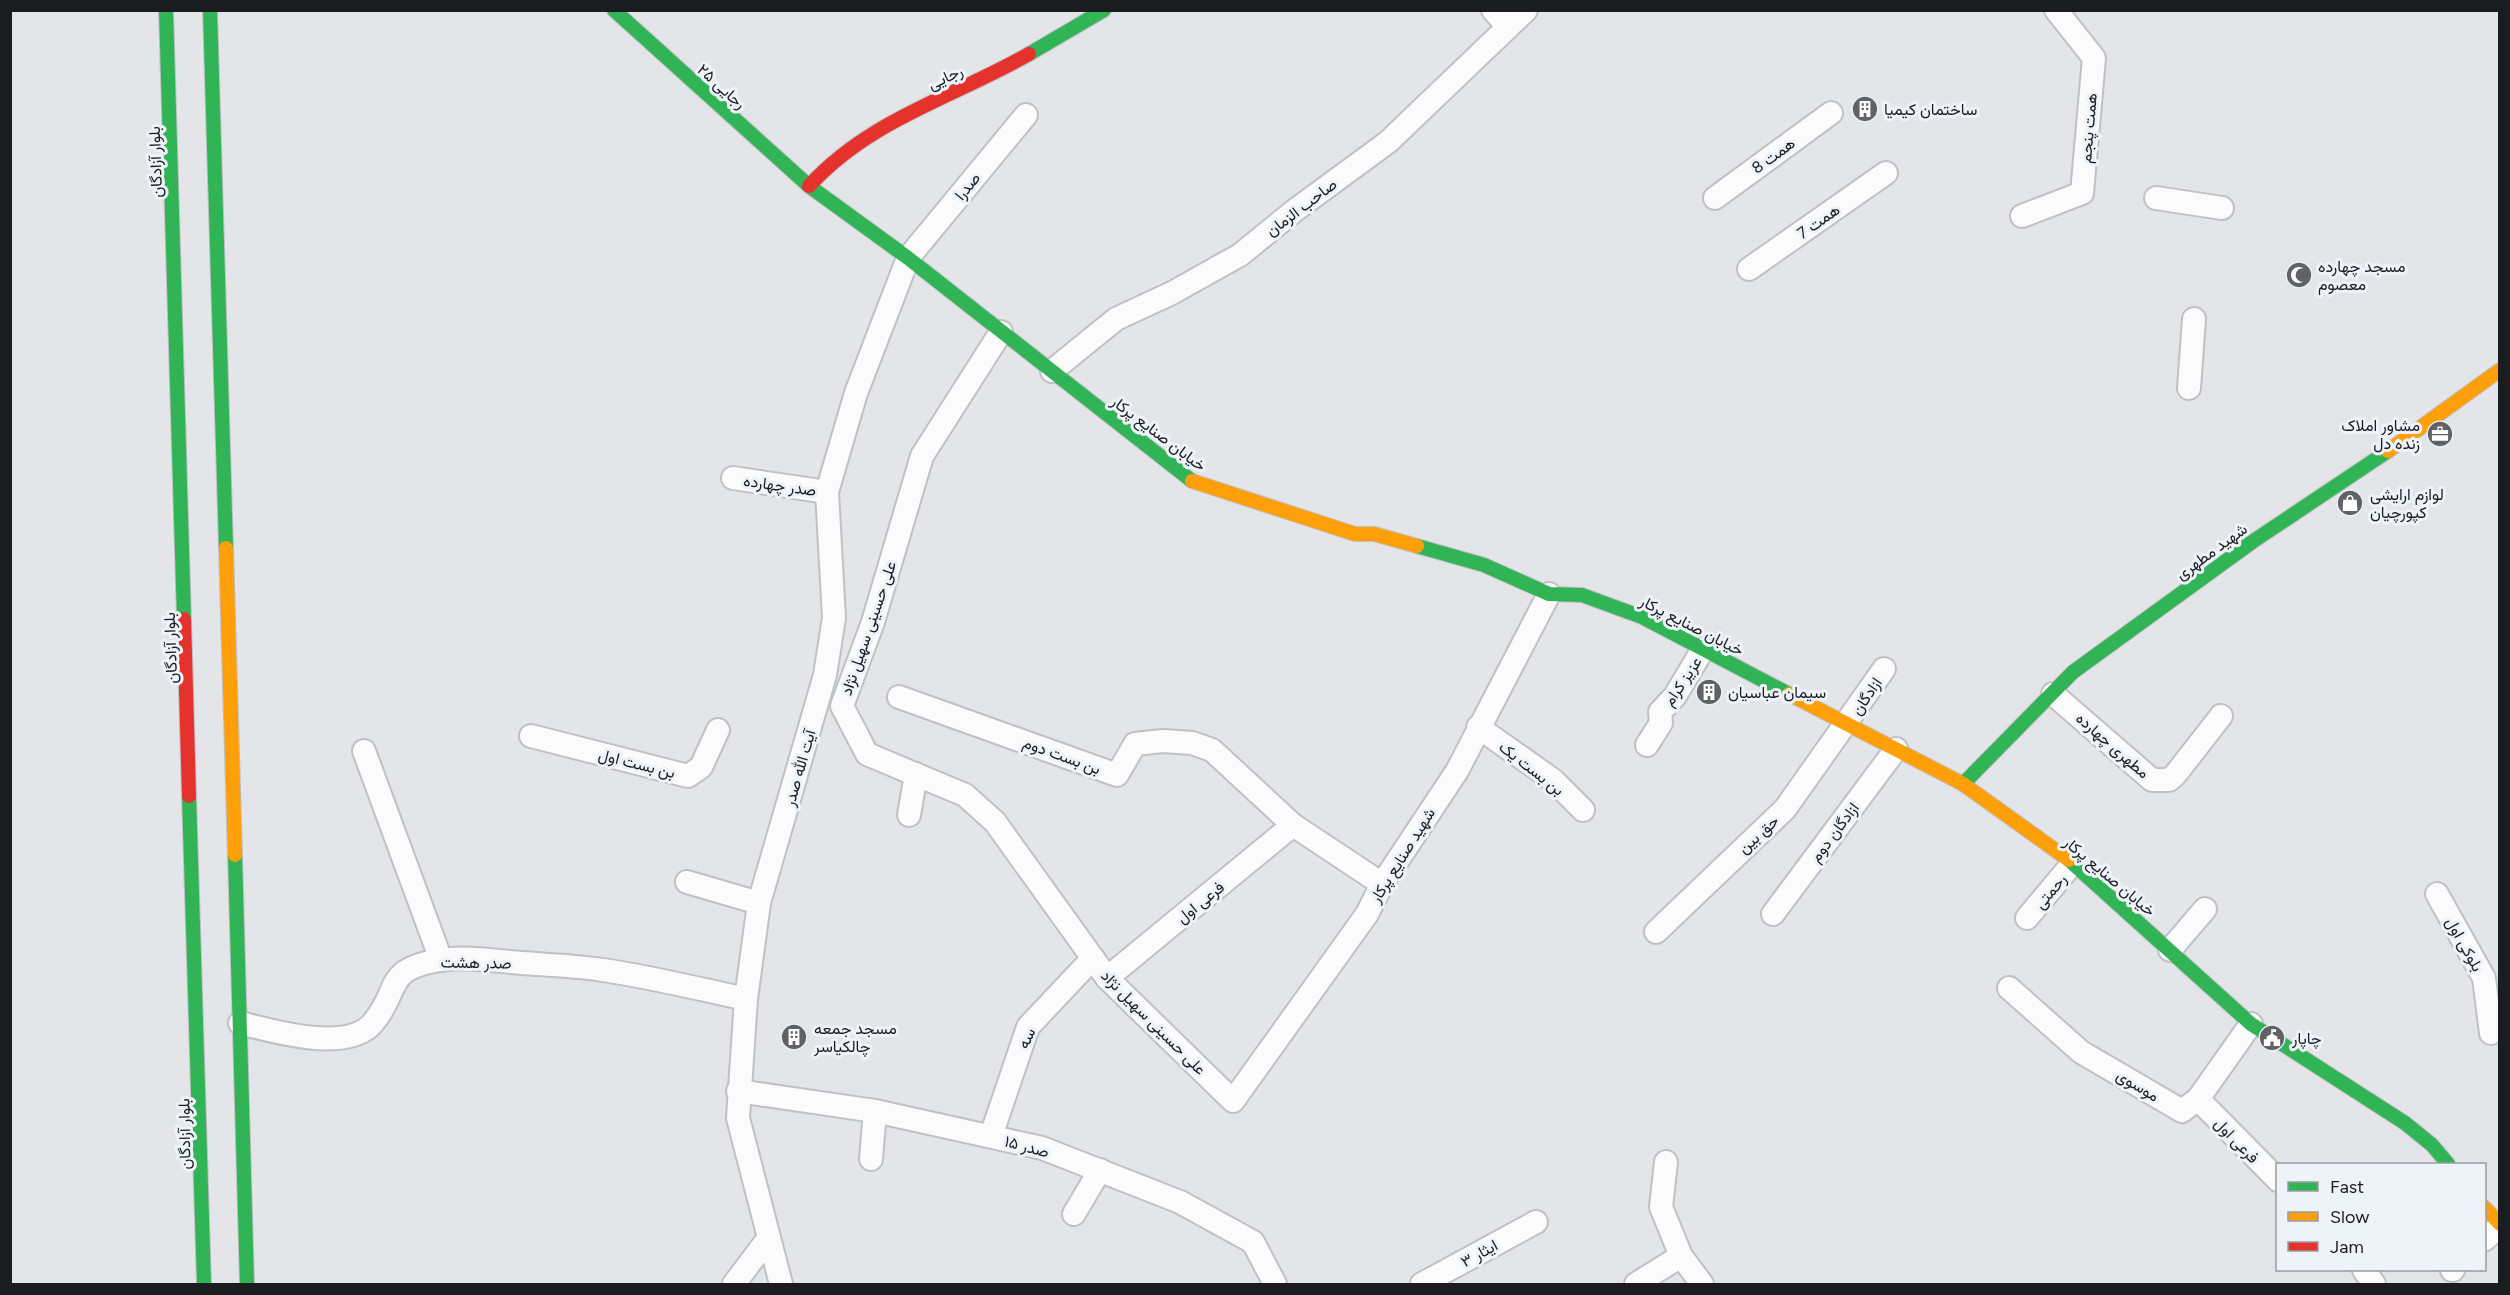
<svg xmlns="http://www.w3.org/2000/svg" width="2510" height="1295" viewBox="0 0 2510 1295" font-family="Figtree,Vazirmatn,sans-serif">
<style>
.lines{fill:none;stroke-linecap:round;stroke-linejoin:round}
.street-casing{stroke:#c0c1c4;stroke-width:26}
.fast-casing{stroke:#c0c1c4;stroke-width:16}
.slow-casing{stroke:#c0c1c4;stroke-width:16}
.jam-casing{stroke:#c0c1c4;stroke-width:16}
.street{stroke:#fbfbfc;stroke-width:22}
.fast{stroke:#30b455;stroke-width:14}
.slow{stroke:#ff9f0a;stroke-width:14}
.jam{stroke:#e5322d;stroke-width:14}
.labels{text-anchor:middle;stroke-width:6;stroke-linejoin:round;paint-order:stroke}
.street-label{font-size:16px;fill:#1b1c1f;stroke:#edf3f9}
.poi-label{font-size:16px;fill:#1b1c1f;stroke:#edf3f9;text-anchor:start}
</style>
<rect width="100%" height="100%" fill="#e3e5e8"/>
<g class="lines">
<g class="street-casing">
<g id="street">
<path d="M 1493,10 L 1508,27"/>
<path d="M 1715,198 L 1831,113"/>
<path d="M 2156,198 L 2222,208"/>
<path d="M 2022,216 L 2082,193 L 2094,58 L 2056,10"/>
<path d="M 1749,269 L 1886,173"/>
<path d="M 1001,332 L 922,456 L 873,622 L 842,706 L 867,754 L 965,795 L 995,822 L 1107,978 L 1233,1101 L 1367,914 L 1382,884 L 1457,771 L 1549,594"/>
<path d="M 1052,371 L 1116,319 L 1172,293 L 1240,255 L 1294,211 L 1388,142 L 1526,10"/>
<path d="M 2189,388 L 2194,319"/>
<path d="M 733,478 L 827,492"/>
<path d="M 2053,694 L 2152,780 L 2169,780 L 2175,775 L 2221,716"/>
<path d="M 899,697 L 1117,775 L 1135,744 L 1163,741 L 1192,743 L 1212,750 L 1293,825 L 1382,884"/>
<path d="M 1478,727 L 1553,780 L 1583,810"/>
<path d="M 531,736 L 688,776 L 701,767 L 718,730"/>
<path d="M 1647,745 L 1661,723 L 1660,712 L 1675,696 L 1703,649"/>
<path d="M 364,751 L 441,960"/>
<path d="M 909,815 L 916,774"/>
<path d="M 687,882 L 759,903"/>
<path d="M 2437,894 L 2484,978 L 2491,1033"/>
<path d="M 1773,914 L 1896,749"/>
<path d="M 2027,918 L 2073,863"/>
<path d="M 1656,932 L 1785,809 L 1884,669"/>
<path d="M 2170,950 L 2205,909"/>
<path d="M 1107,978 L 1293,825"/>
<path d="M 2009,988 L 2081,1052 L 2182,1111 L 2198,1099 L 2251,1024"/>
<path d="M 240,1023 C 273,1031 345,1053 372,1024 C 402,990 381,970 440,960 C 466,956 495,961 522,963 C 549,965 576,966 603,970 C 651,977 699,989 746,999"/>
<path d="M 738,1091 L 875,1111 L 1042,1148 L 1180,1202 L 1253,1242 L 1275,1284"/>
<path d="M 2198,1099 L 2278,1180"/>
<path d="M 991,1136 L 1028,1027 L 1093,958"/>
<path d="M 871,1159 L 875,1111"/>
<path d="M 1666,1162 L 1661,1207 L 1681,1256 L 1702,1284"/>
<path d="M 1074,1214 L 1100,1170"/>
<path d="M 2484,1240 L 2500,1226"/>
<path d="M 2364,1270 L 2374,1284"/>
<path d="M 2452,1270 L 2453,1270"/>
<path d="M 734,1284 L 768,1239"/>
<path d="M 781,1284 L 738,1118 L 746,999 L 759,903 L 825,675 L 834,618 L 827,492 L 856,393 L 908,258 L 1026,115"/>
<path d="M 1422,1284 L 1536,1222"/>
<path d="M 1636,1284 L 1681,1256"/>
</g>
</g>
<g class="fast-casing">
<g id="fast">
<path d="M 166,10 L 184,619"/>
<path d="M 210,10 L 226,548"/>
<path d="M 614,10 L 809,186 L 908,258 L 1192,481"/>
<path d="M 1029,54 L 1104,10"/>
<path d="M 1417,546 L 1484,565 L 1549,594 L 1582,595 L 1642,617 L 1789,694"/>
<path d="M 1963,784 L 2073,672 L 2252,542 L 2388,451"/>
<path d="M 189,796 L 204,1284"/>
<path d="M 235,855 L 247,1284"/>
<path d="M 2069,860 L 2251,1024 L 2405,1123 L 2432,1145 L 2448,1164"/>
</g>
</g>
<g class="slow-casing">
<g id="slow">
<path d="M 2388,451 L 2500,370"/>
<path d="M 1192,481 L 1355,534 L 1374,534 L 1417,546"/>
<path d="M 226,548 L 235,855"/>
<path d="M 1789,694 L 1963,784 L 2069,860"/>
<path d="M 2484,1207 L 2500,1224"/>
</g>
</g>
<g class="jam-casing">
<g id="jam">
<path d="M 809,186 C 870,119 952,98 1029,54"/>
<path d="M 184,619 L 189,796"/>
</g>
</g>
<use href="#street" class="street"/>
<use href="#fast" class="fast"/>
<use href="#slow" class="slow"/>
<use href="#jam" class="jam"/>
</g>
<defs>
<g id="building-disc" transform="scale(1.35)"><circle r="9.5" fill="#616265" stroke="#edf3f9"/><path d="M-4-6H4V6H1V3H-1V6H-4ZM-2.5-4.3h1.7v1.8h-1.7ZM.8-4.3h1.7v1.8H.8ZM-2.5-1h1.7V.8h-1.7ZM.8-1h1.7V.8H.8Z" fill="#fff"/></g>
<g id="mosque-disc" transform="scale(1.35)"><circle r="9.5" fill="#616265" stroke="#edf3f9"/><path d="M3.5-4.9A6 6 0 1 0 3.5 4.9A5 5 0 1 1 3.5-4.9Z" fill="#fff"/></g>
<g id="office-disc" transform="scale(1.35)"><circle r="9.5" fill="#616265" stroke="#edf3f9"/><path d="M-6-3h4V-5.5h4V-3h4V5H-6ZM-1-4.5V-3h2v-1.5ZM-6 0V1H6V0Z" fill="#fff"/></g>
<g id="shop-disc" transform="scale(1.35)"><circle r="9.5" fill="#616265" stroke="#edf3f9"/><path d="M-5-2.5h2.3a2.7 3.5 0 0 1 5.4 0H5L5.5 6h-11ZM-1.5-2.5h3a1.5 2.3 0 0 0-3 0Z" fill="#fff"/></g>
<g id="civic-disc" transform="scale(1.35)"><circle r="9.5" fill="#616265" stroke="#edf3f9"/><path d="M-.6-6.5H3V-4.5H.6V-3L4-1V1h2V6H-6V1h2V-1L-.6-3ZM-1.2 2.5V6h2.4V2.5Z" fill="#fff"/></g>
</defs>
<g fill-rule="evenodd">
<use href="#building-disc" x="1865" y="109"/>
<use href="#mosque-disc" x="2299" y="275"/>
<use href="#office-disc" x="2440" y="434"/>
<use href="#shop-disc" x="2350" y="503"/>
<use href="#building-disc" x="1709" y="692"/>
<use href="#building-disc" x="794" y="1037"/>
<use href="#civic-disc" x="2272" y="1038"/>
</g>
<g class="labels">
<g class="street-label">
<text transform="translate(945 77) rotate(-25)" y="6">رجایی</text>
<text transform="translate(722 86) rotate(42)" y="6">رجایی ۲۵</text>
<text transform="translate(2088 128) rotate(-85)" y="6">همت پنجم</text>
<text transform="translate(1773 155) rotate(-36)" y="6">همت 8</text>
<text transform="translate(155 162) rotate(-92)" y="6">بلوار آزادگان</text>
<text transform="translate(967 186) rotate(-51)" y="6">صدرا</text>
<text transform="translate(1301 207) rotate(-37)" y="6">صاحب الزمان</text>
<text transform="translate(1818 221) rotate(-35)" y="6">همت 7</text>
<text transform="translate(1159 433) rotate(37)" y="6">خیابان صنایع پرکار</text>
<text transform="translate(780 485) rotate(8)" y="6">صدر چهارده</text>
<text transform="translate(2211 551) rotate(-36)" y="6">شهید مطهری</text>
<text transform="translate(1692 625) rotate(27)" y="6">خیابان صنایع پرکار</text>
<text transform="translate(868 628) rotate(-71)" y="6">علی حسینی سهیل نژاد</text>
<text transform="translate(170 648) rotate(-92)" y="6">بلوار آزادگان</text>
<text transform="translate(1682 681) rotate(-56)" y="6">عزیز کرام</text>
<text transform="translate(1866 696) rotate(-56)" y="6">ازادگان</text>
<text transform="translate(2113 745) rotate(41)" y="6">مطهری چهارده</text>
<text transform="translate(1062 755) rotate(20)" y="6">بن بست دوم</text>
<text transform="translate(637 763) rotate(14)" y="6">بن بست اول</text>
<text transform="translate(799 768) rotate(-74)" y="6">آیت الله صدر</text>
<text transform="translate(1532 768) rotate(38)" y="6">بن بست یک</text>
<text transform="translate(1834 832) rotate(-53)" y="6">ازادگان دوم</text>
<text transform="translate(1758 834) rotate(-42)" y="6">حق بین</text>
<text transform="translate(1402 855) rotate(-58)" y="6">شهید صنایع پرکار</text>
<text transform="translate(2110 876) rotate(40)" y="6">خیابان صنایع پرکار</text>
<text transform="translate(2050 891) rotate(-50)" y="6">رحمتی</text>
<text transform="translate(1200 902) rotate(-39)" y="6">فرعی اول</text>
<text transform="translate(2465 944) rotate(61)" y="6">بلوکی اول</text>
<text transform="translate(476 962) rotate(1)" y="6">صدر هشت</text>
<text transform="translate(1154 1022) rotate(45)" y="6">علی حسینی سهیل نژاد</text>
<text transform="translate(1026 1038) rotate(-65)" y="6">سه</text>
<text transform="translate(2138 1085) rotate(31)" y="6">موسوی</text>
<text transform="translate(184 1134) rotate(-91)" y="6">بلوار آزادگان</text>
<text transform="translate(2237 1140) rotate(46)" y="6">فرعی اول</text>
<text transform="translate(1027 1146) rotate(15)" y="6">صدر ۱۵</text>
<text transform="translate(1479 1253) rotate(-29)" y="6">ایثار ۳</text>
</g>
<g class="poi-label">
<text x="1884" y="115">ساختمان کیمیا</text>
<text x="2318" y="272">مسجد چهارده<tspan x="2318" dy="18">معصوم</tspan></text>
<text x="2420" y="431" text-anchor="end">مشاور املاک<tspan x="2420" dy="18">زنده دل</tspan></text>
<text x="2370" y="500">لوازم ارایشی<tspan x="2370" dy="18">کپورچیان</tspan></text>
<text x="1728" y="698">سیمان عباسیان</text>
<text x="814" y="1034">مسجد جمعه<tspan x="814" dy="18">چالکیاسر</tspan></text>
<text x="2292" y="1044">چاپار</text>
</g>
</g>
<rect width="2510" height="1295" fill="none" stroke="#1b1c1f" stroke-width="24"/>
<rect x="2276" y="1163" width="210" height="108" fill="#edf3f9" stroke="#999da2" stroke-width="1.5"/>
<rect x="2288" y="1182" width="30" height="9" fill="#30b455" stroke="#999da2" stroke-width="1.5"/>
<text x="2330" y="1193" font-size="18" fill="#1b1c1f">Fast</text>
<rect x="2288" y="1212" width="30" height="9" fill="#ff9f0a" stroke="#999da2" stroke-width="1.5"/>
<text x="2330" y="1223" font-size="18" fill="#1b1c1f">Slow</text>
<rect x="2288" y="1242" width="30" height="9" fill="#e5322d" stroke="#999da2" stroke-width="1.5"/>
<text x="2330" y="1253" font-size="18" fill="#1b1c1f">Jam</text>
</svg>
